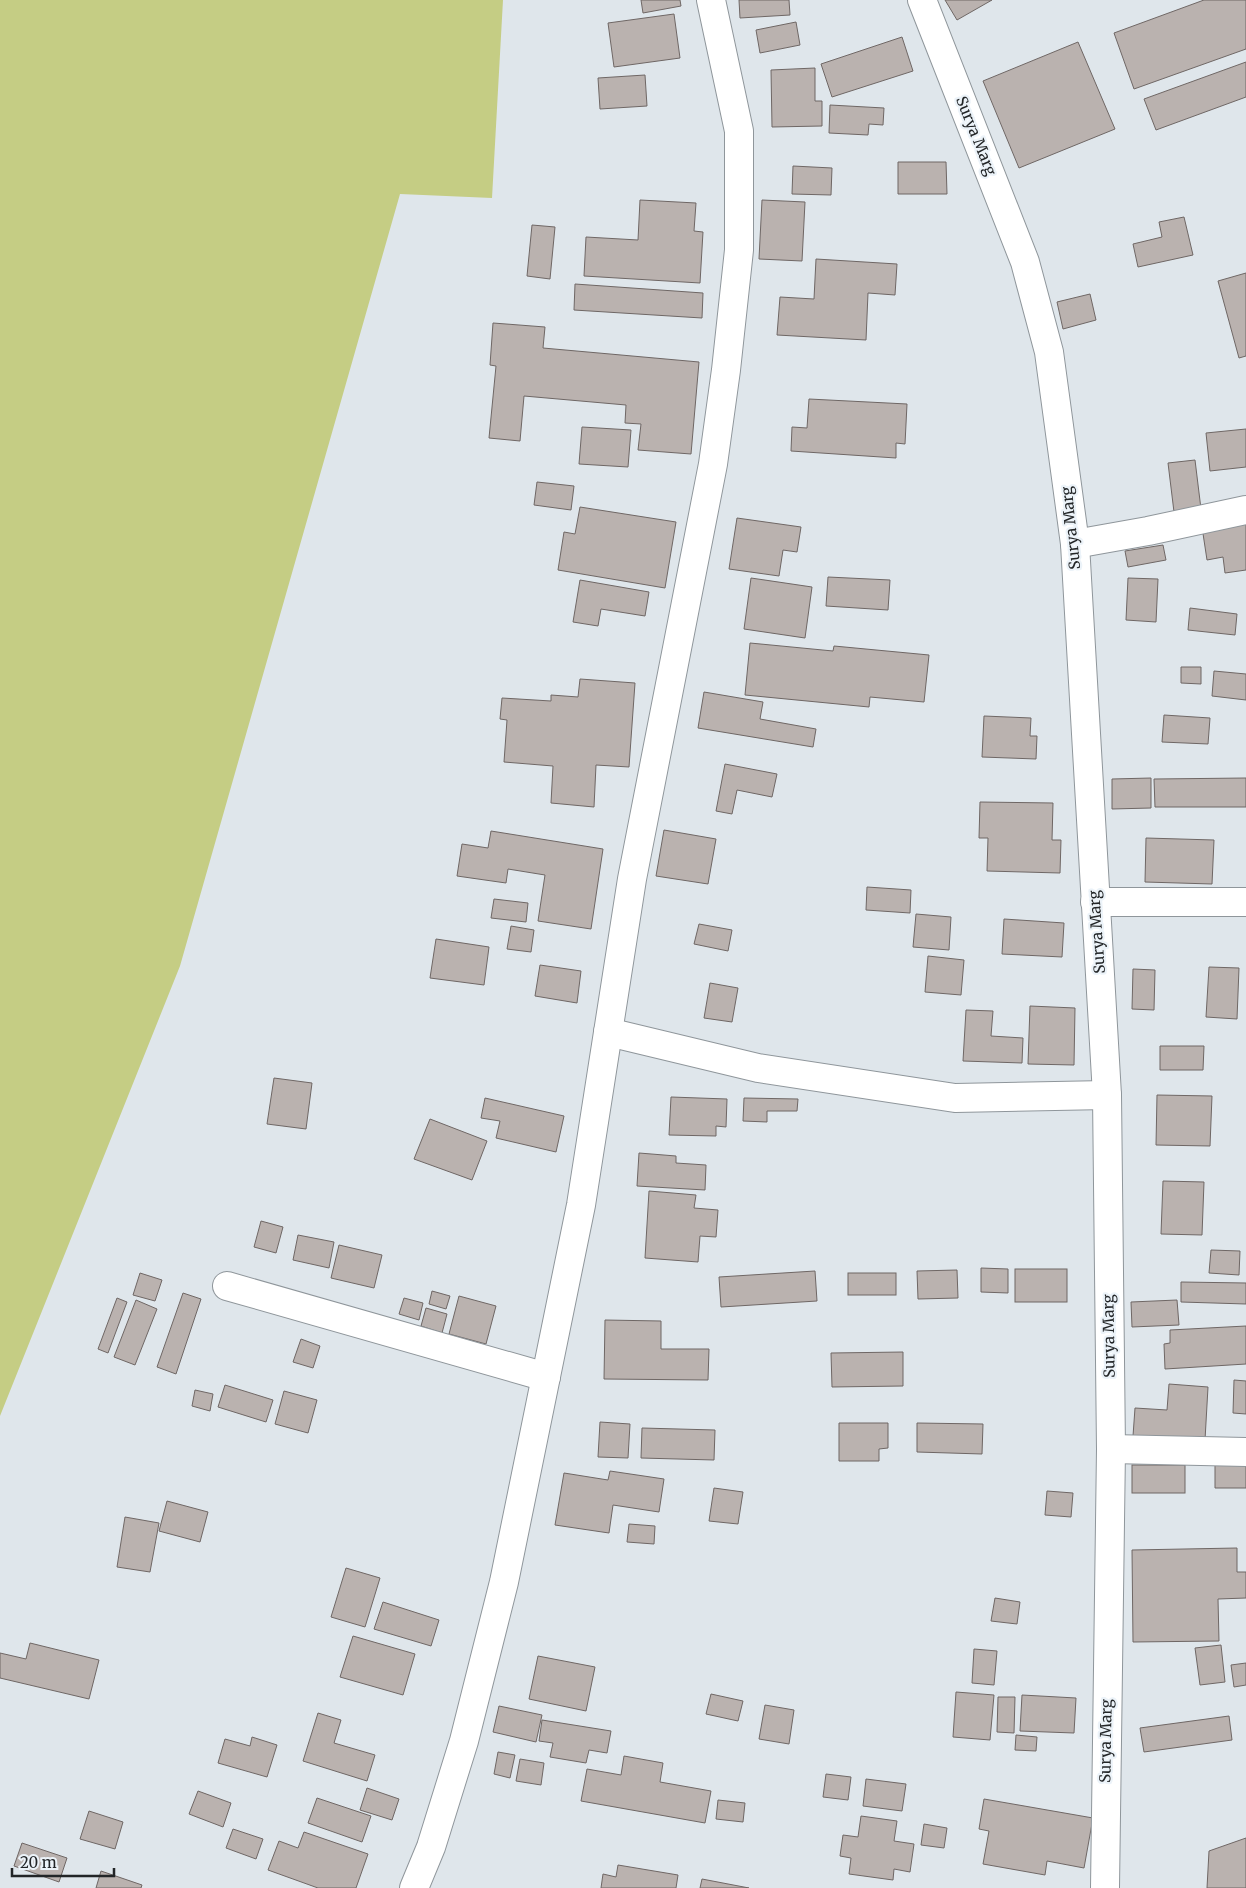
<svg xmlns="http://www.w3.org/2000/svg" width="1246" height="1888" viewBox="0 0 1246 1888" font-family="Merriweather,serif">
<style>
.green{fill:#c5cd84}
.building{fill:#bab2af;stroke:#6f6765}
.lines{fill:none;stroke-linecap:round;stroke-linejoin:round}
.street-casing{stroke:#8f969b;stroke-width:30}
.street{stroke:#fff;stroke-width:28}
.labels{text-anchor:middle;stroke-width:4.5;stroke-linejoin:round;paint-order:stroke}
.street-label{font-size:15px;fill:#222527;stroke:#ecf3f9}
</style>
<rect width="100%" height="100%" fill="#dfe6eb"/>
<path class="green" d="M 0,0 L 503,0 L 492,198 L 400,194 L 180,966 L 0,1416 Z"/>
<g class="building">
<path d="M 641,0 L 680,0 L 681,6 L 643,13 Z"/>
<path d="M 739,0 L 789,0 L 790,15 L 740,18 Z"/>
<path d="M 945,0 L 992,0 L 957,20 Z"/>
<path d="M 1204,0 L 1246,0 L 1246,49 L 1134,89 L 1114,33 Z"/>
<path d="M 674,14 L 680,58 L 614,67 L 608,23 Z"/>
<path d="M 796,22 L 800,45 L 760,53 L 756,30 Z"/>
<path d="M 902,37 L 913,71 L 832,97 L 821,64 Z"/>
<path d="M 1078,42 L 1115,129 L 1019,168 L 983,81 Z"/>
<path d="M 1246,62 L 1246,97 L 1156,130 L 1144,99 Z"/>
<path d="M 815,68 L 815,101 L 822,101 L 822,126 L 772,127 L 771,70 Z"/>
<path d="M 645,75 L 647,106 L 600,109 L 598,78 Z"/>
<path d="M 830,105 L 884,108 L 883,125 L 869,124 L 868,135 L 829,133 Z"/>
<path d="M 898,162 L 946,162 L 947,194 L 898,194 Z"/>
<path d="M 793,166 L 832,168 L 831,195 L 792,194 Z"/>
<path d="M 640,200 L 696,203 L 694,231 L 703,232 L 700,283 L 584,276 L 586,237 L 638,240 Z"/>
<path d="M 762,200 L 805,202 L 802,261 L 759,259 Z"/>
<path d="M 1184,217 L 1193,255 L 1138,267 L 1133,244 L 1162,237 L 1159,222 Z"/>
<path d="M 532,225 L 555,227 L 550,279 L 527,276 Z"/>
<path d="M 816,259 L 897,264 L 895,295 L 868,293 L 866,340 L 777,335 L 780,297 L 814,299 Z"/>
<path d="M 1246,273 L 1246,356 L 1239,358 L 1218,281 Z"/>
<path d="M 575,284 L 703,293 L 702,318 L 574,310 Z"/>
<path d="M 1090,294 L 1096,320 L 1063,329 L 1057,302 Z"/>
<path d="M 493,323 L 545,327 L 543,348 L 699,362 L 691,454 L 638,450 L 641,424 L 625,423 L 626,405 L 524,396 L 520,441 L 489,438 L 496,366 L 490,365 Z"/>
<path d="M 809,399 L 907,404 L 905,444 L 896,443 L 896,458 L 791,451 L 792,427 L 807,428 Z"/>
<path d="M 582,427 L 631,430 L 628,467 L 579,464 Z"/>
<path d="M 1246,429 L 1246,467 L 1210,471 L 1206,433 Z"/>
<path d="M 1195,460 L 1201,509 L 1174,512 L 1168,463 Z"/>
<path d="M 537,482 L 574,486 L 571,510 L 534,505 Z"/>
<path d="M 580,507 L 676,522 L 665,588 L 558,570 L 564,532 L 575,534 Z"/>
<path d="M 737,518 L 801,527 L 797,552 L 783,550 L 779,576 L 729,569 Z"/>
<path d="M 1246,521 L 1246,570 L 1225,573 L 1223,557 L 1207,560 L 1202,527 Z"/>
<path d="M 1163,545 L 1166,560 L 1128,567 L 1125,551 Z"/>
<path d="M 828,577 L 890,580 L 888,610 L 826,606 Z"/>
<path d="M 751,578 L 812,587 L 805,638 L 744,629 Z"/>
<path d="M 1128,578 L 1158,579 L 1156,622 L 1126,620 Z"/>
<path d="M 580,580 L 649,592 L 645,616 L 601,609 L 598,626 L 573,622 Z"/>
<path d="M 1190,608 L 1237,614 L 1235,635 L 1188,630 Z"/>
<path d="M 750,643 L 833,651 L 834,646 L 929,655 L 924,702 L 870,697 L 869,707 L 745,695 Z"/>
<path d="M 1181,667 L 1201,667 L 1201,684 L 1181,683 Z"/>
<path d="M 1214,671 L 1246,674 L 1246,700 L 1212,696 Z"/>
<path d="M 580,679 L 635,683 L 629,767 L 596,765 L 594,807 L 551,803 L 553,766 L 504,762 L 507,720 L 500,719 L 502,698 L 551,701 L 551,695 L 578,697 Z"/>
<path d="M 704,692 L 763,702 L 760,719 L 816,729 L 813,747 L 698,728 Z"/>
<path d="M 1164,715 L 1210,718 L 1208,744 L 1162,742 Z"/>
<path d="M 984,716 L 1031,718 L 1030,736 L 1037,736 L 1036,759 L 982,757 Z"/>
<path d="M 725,764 L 777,774 L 772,797 L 737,790 L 732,814 L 716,811 Z"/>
<path d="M 1151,778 L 1151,808 L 1112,809 L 1112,779 Z"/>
<path d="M 1246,778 L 1246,807 L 1155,807 L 1154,779 Z"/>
<path d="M 980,802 L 1053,803 L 1052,840 L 1061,840 L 1060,873 L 987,871 L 988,838 L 979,838 Z"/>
<path d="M 664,830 L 716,839 L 708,884 L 656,876 Z"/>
<path d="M 491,831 L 603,849 L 591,929 L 538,921 L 545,875 L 508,869 L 506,883 L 457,876 L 462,844 L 488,848 Z"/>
<path d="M 1146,838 L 1214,840 L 1212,884 L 1145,882 Z"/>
<path d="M 867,887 L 911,890 L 910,913 L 866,910 Z"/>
<path d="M 494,899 L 528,903 L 526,922 L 491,918 Z"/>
<path d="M 916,914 L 951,917 L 949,950 L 913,947 Z"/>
<path d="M 1004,919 L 1064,923 L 1062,957 L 1002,954 Z"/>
<path d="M 699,924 L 732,930 L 728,951 L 694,944 Z"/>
<path d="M 511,926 L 534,930 L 531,952 L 507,949 Z"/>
<path d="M 436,939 L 489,947 L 484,985 L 430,978 Z"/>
<path d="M 928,956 L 964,960 L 961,995 L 925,992 Z"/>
<path d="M 540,965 L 581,971 L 577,1003 L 535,996 Z"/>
<path d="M 1209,967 L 1239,968 L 1237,1019 L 1206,1017 Z"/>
<path d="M 1133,969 L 1155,970 L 1154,1010 L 1132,1009 Z"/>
<path d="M 710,983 L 738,988 L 732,1022 L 704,1018 Z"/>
<path d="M 1030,1006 L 1075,1008 L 1074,1065 L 1028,1064 Z"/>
<path d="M 966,1010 L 993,1011 L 991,1036 L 1023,1038 L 1022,1063 L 963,1061 Z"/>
<path d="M 1160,1046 L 1204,1046 L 1203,1070 L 1160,1070 Z"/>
<path d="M 274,1078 L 312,1083 L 306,1129 L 267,1124 Z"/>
<path d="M 1157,1095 L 1212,1096 L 1210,1146 L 1156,1145 Z"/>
<path d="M 671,1097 L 727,1099 L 726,1127 L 716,1126 L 716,1136 L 669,1135 Z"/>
<path d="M 485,1098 L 564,1116 L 556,1152 L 496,1138 L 500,1121 L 481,1118 Z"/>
<path d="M 744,1098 L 798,1099 L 797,1111 L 767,1111 L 767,1122 L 743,1121 Z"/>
<path d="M 430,1119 L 487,1141 L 472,1180 L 414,1159 Z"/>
<path d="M 639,1153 L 676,1156 L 676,1163 L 706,1165 L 705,1190 L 637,1186 Z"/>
<path d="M 1163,1181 L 1204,1182 L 1202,1235 L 1161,1234 Z"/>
<path d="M 649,1191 L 696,1195 L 694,1208 L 718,1210 L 716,1237 L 700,1236 L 698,1262 L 645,1258 Z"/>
<path d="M 261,1221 L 283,1227 L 276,1253 L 254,1247 Z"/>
<path d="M 298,1235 L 334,1242 L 329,1268 L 293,1260 Z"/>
<path d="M 339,1245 L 382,1255 L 374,1288 L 331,1278 Z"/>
<path d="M 1211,1250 L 1240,1251 L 1239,1275 L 1209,1273 Z"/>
<path d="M 981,1268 L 1008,1269 L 1008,1293 L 981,1292 Z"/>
<rect x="1015" y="1269" width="52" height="33"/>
<path d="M 957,1270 L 958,1298 L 918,1299 L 917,1271 Z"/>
<path d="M 815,1271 L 817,1301 L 721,1307 L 719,1277 Z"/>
<path d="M 140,1273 L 162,1280 L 155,1301 L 133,1295 Z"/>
<rect x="848" y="1273" width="48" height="22"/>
<path d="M 1181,1282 L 1246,1283 L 1246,1304 L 1181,1302 Z"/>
<path d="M 432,1291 L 450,1296 L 446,1309 L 429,1304 Z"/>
<path d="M 183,1293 L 201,1299 L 176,1374 L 157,1367 Z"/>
<path d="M 459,1296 L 496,1306 L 486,1344 L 449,1334 Z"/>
<path d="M 117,1298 L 127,1302 L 108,1353 L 98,1349 Z"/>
<path d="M 404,1298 L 423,1303 L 419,1320 L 399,1314 Z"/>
<path d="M 136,1300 L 157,1309 L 135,1365 L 114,1357 Z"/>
<path d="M 1177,1300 L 1179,1325 L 1132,1327 L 1131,1302 Z"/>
<path d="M 426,1308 L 447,1314 L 442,1333 L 421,1326 Z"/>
<path d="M 605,1320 L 661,1321 L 661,1349 L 709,1349 L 708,1380 L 604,1379 Z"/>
<path d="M 1246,1326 L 1246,1364 L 1165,1369 L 1164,1344 L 1170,1343 L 1170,1330 Z"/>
<path d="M 301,1339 L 320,1346 L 313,1368 L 293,1362 Z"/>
<path d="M 903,1352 L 903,1386 L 832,1387 L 831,1353 Z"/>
<path d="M 1234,1380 L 1246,1381 L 1246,1414 L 1233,1413 Z"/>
<path d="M 1169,1384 L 1208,1387 L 1205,1440 L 1133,1436 L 1135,1408 L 1167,1410 Z"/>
<path d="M 225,1385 L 273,1400 L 266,1422 L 218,1407 Z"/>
<path d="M 195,1390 L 213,1394 L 210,1411 L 192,1406 Z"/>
<path d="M 284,1391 L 317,1400 L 308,1433 L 275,1424 Z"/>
<path d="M 600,1422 L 630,1424 L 628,1458 L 598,1457 Z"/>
<path d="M 839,1423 L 888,1423 L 888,1448 L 879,1449 L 879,1461 L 839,1461 Z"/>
<path d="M 917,1423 L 983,1424 L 982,1454 L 917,1452 Z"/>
<path d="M 642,1428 L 715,1430 L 714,1460 L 641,1458 Z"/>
<path d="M 1215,1460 L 1246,1461 L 1246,1488 L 1215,1488 Z"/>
<rect x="1132" y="1465" width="53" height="28"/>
<path d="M 610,1471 L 664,1479 L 659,1512 L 613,1505 L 609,1533 L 555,1525 L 564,1473 L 608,1480 Z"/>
<path d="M 714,1488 L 743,1492 L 738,1524 L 709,1521 Z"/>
<path d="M 1047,1491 L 1073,1493 L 1071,1517 L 1045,1515 Z"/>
<path d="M 167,1501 L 208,1512 L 200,1542 L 159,1531 Z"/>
<path d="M 125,1517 L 159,1523 L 150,1572 L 117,1567 Z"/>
<path d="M 629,1524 L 655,1526 L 654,1544 L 627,1542 Z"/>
<path d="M 1237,1548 L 1237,1572 L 1246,1572 L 1246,1598 L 1218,1599 L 1219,1641 L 1133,1642 L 1132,1550 Z"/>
<path d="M 346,1568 L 380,1578 L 365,1627 L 331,1617 Z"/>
<path d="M 995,1598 L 1020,1602 L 1017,1624 L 991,1621 Z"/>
<path d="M 383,1602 L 439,1620 L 431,1646 L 374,1629 Z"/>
<path d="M 353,1636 L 415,1654 L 403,1695 L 340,1677 Z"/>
<path d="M 30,1643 L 99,1660 L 89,1699 L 0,1678 L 0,1653 L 26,1659 Z"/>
<path d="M 1221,1645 L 1225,1682 L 1200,1685 L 1195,1648 Z"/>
<path d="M 974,1649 L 997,1651 L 994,1685 L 972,1683 Z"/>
<path d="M 538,1656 L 595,1667 L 586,1711 L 529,1699 Z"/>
<path d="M 1246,1663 L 1246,1685 L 1234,1687 L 1231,1665 Z"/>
<path d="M 956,1692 L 994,1695 L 990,1740 L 953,1737 Z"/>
<path d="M 711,1694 L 743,1701 L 738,1721 L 706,1714 Z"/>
<path d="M 1022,1695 L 1076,1698 L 1074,1733 L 1020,1731 Z"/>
<path d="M 998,1697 L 1015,1697 L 1014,1733 L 997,1732 Z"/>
<path d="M 765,1705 L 794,1710 L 789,1744 L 759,1739 Z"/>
<path d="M 499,1706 L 542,1715 L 536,1742 L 493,1732 Z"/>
<path d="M 318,1713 L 341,1720 L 334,1743 L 375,1755 L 367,1781 L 303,1761 Z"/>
<path d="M 1229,1716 L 1232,1740 L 1144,1752 L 1140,1728 Z"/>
<path d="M 542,1720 L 611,1731 L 607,1753 L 589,1750 L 586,1763 L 550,1757 L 553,1743 L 539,1741 Z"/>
<path d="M 1016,1735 L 1037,1737 L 1036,1751 L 1015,1750 Z"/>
<path d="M 252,1737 L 277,1745 L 267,1777 L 218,1763 L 225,1739 L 250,1746 Z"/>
<path d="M 498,1752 L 515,1755 L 510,1778 L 494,1774 Z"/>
<path d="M 624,1756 L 663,1763 L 660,1782 L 711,1791 L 705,1823 L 581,1801 L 587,1769 L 621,1775 Z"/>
<path d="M 520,1759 L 544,1763 L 541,1785 L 516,1781 Z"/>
<path d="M 826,1774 L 851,1777 L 848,1800 L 823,1797 Z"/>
<path d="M 866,1779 L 906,1784 L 902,1811 L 863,1806 Z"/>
<path d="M 367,1788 L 399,1799 L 392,1820 L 360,1810 Z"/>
<path d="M 198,1791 L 231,1803 L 223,1827 L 189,1814 Z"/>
<path d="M 317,1798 L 371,1816 L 362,1842 L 308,1823 Z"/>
<path d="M 984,1799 L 1093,1818 L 1084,1868 L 1047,1861 L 1045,1875 L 983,1864 L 989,1831 L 979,1829 Z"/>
<path d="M 718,1800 L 745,1803 L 743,1822 L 716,1819 Z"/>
<path d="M 89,1811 L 123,1822 L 115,1849 L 80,1839 Z"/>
<path d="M 861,1816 L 897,1821 L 894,1841 L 914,1844 L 910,1872 L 894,1869 L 893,1880 L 849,1874 L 851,1858 L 840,1856 L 843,1835 L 858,1837 Z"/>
<path d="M 924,1824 L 947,1828 L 944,1848 L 921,1845 Z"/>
<path d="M 233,1829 L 263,1839 L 256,1859 L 226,1848 Z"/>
<path d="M 304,1832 L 368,1854 L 356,1888 L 318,1888 L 268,1870 L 279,1841 L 298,1848 Z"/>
<path d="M 1246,1838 L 1246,1888 L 1207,1888 L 1209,1851 Z"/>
<path d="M 22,1843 L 67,1858 L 59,1882 L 14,1866 Z"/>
<path d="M 618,1865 L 678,1875 L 676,1888 L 601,1888 L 603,1874 L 616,1877 Z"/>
<path d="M 101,1871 L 142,1885 L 141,1888 L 96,1888 Z"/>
<path d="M 702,1879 L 749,1888 L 700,1888 Z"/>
</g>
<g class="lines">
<g class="street-casing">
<g id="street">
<path d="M 922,0 L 1025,262 L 1049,352 L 1075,544 L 1107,1095 L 1111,1449 L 1105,1888"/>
<path d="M 1075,544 L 1148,531 L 1246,510"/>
<path d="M 1095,902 L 1246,902"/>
<path d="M 608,1032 L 758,1068 L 955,1098 L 1107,1095"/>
<path d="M 227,1286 L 546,1377"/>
<path d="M 1111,1449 L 1246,1452"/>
<path d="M 414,1888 L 431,1847 L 464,1741 L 504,1582 L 581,1205 L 632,879 L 713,464 L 726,370 L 739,250 L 739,131 L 711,0"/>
</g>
</g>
<use href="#street" class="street"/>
</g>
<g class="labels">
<g class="street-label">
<text transform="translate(976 136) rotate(68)" y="5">Surya Marg</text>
<text transform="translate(1071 528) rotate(-96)" y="5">Surya Marg</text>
<text transform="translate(1097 932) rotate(-94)" y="5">Surya Marg</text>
<text transform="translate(1109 1336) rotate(-91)" y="5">Surya Marg</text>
<text transform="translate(1106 1741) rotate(-89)" y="5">Surya Marg</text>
</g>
</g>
<path d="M12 1868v8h102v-8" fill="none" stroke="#222527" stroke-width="2.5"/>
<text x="20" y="1868" font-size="15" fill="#222527" stroke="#ecf3f9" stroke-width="4" paint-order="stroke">20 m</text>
</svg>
